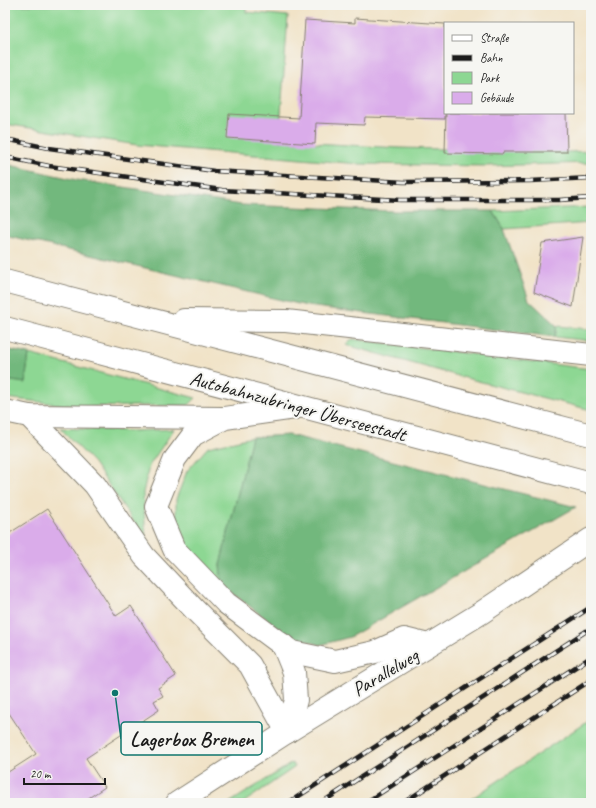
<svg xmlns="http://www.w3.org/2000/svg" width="596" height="808" viewBox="0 0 596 808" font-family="Caveat,sans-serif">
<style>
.green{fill:#8dd793;stroke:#547a58}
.forest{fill:#72b87d;stroke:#476a4c}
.building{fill:#daacea}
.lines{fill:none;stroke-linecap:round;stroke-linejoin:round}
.street-casing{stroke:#868072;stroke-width:24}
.secondary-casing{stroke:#868072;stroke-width:24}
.highway-casing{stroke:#868072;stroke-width:24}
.street{stroke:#fff;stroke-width:22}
.secondary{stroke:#fff;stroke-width:22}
.highway{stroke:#fff;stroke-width:22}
.rail-casing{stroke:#1c1c1c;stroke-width:4.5}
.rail{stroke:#f6f6f2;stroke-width:3;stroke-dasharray:9;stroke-linecap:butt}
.labels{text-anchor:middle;stroke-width:4;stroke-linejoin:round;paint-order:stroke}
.street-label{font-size:20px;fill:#1c1c1c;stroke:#f6f6f2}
.leader{fill:none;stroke:#0f766e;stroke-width:1.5}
.callout-dot{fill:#0f766e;stroke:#f6f6f2;stroke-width:1.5}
.callout{fill:#f6f6f2;stroke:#0f766e;stroke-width:1.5}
.callout-label{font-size:21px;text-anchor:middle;font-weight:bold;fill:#1c1c1c}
</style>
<rect width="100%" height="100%" fill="#f6f6f2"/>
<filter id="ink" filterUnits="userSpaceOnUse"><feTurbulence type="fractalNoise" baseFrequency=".025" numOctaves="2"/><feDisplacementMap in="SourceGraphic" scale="8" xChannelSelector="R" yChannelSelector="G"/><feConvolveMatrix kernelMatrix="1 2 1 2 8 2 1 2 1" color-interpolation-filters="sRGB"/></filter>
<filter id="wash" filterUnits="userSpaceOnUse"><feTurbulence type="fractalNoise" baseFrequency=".012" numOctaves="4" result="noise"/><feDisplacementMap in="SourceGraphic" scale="16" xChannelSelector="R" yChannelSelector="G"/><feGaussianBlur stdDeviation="0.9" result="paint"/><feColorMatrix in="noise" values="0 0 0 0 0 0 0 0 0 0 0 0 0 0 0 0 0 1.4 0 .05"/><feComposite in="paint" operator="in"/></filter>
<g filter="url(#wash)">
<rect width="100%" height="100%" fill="#f1e3c7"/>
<g class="green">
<path d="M 5,5 L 246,5 L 246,12 L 288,16 L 279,141 L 400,148 L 568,152 L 591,151 L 591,163 L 486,166 L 359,164 L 137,145 L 5,124 Z"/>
<path d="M 591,207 L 591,223 L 504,229 L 493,211 Z"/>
<path d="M 557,326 L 591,329 L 591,341 L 555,337 Z"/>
<path d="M 352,339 L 591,369 L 591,410 L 462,377 L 346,345 Z"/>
<path d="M 29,354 L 196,398 L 189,405 L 84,407 L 5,398 L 5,380 L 25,382 Z"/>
<path d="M 60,428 L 132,431 L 174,429 L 149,466 L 143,493 L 146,540 L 94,463 Z"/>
<path d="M 252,437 L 220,565 L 222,585 L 191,554 L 176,527 L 176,499 L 187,471 L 208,447 Z"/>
<path d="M 591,719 L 591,796 L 576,803 L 465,803 Z"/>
<path d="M 292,763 L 295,767 L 243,803 L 229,803 Z"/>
</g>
<g class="forest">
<path d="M 5,164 L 77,180 L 242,205 L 395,211 L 493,211 L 504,229 L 529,300 L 557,326 L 555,337 L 307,306 L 5,235 Z"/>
<path d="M 5,349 L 29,354 L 25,383 L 5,380 Z"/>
<path d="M 289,435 L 576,507 L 350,637 L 320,645 L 286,634 L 222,585 L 220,565 L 252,437 Z"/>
</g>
<g id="blocks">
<g class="building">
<path d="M 355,18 L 445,24 L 445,119 L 365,117 L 364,125 L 316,123 L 315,144 L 227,138 L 229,114 L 299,118 L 305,20 L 355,23 Z"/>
<path d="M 446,113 L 566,113 L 567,152 L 503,152 L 503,154 L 445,153 Z"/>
<path d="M 583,237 L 573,307 L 534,292 L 542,243 Z"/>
<path d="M 47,509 L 116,616 L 131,606 L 176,676 L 158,688 L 163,696 L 154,701 L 159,710 L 86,758 L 105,787 L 81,803 L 5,803 L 5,774 L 36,754 L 5,707 L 5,536 Z"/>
</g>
</g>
</g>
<g filter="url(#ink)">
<use href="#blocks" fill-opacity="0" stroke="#868072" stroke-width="1"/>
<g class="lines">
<g class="street-casing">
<path id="street" d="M 177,803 L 287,732"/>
</g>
<g class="secondary-casing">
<path id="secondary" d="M 287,732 L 481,613 L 591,539"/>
</g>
<g class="highway-casing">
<g id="highway">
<path d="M 5,281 L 591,435"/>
<path d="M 184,320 L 286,321 L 591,355"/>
<path d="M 5,328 L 591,483"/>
<path d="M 295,408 L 225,418 L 193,435 L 175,459 L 156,506 L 174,549 L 226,603 L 292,652 L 335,661 L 375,652 L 404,639 L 428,645"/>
<path d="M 5,411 L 29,416 L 221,418"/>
<path d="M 29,416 L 95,485 L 144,556 L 194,609 L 250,665 L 287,732"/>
<path d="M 283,645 L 294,672 L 296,700 L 287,732"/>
</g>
</g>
<use href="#street" class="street"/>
<use href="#secondary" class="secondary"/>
<use href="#highway" class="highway"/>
<g class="rail-casing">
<g id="rail">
<path d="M 5,139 L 49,148 L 214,171 L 404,182 L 530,181 L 591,178"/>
<path d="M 5,157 L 49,166 L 222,190 L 400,200 L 559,200 L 591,198"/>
<path d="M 288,803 L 591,607"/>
<path d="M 321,803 L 591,628"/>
<path d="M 365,803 L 591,657"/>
<path d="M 403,803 L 591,680"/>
</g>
</g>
<use href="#rail" class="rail"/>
</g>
</g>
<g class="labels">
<g class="street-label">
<text transform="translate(298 406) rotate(15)" y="7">Autobahnzubringer Überseestadt</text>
<text transform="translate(385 672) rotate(-31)" y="7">Parallelweg</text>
</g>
</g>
<path class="leader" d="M115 693L121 739"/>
<circle class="callout-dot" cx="115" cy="693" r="4"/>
<rect class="callout" x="121" y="722" width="141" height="33" rx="4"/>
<g class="callout-label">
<text x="192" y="746">Lagerbox Bremen</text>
</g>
<rect width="596" height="808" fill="none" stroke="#f6f6f2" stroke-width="20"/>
<rect x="444" y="22" width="130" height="92" fill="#f6f6f2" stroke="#9f9f9c"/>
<rect x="452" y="35" width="20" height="6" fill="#ffffff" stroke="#9f9f9c"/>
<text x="480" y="42" font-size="12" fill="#1c1c1c">Straße</text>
<rect x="452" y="55" width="20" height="6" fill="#1c1c1c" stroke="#9f9f9c"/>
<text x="480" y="62" font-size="12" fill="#1c1c1c">Bahn</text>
<rect x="452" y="72" width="20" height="12" fill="#8dd793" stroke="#9f9f9c"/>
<text x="480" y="82" font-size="12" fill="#1c1c1c">Park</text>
<rect x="452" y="92" width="20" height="12" fill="#daacea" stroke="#9f9f9c"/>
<text x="480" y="102" font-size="12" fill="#1c1c1c">Gebäude</text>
<path d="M24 778v6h81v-6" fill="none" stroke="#1c1c1c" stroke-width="2"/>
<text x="30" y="778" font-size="12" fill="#1c1c1c" stroke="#f6f6f2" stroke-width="3" paint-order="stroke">20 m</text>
</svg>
